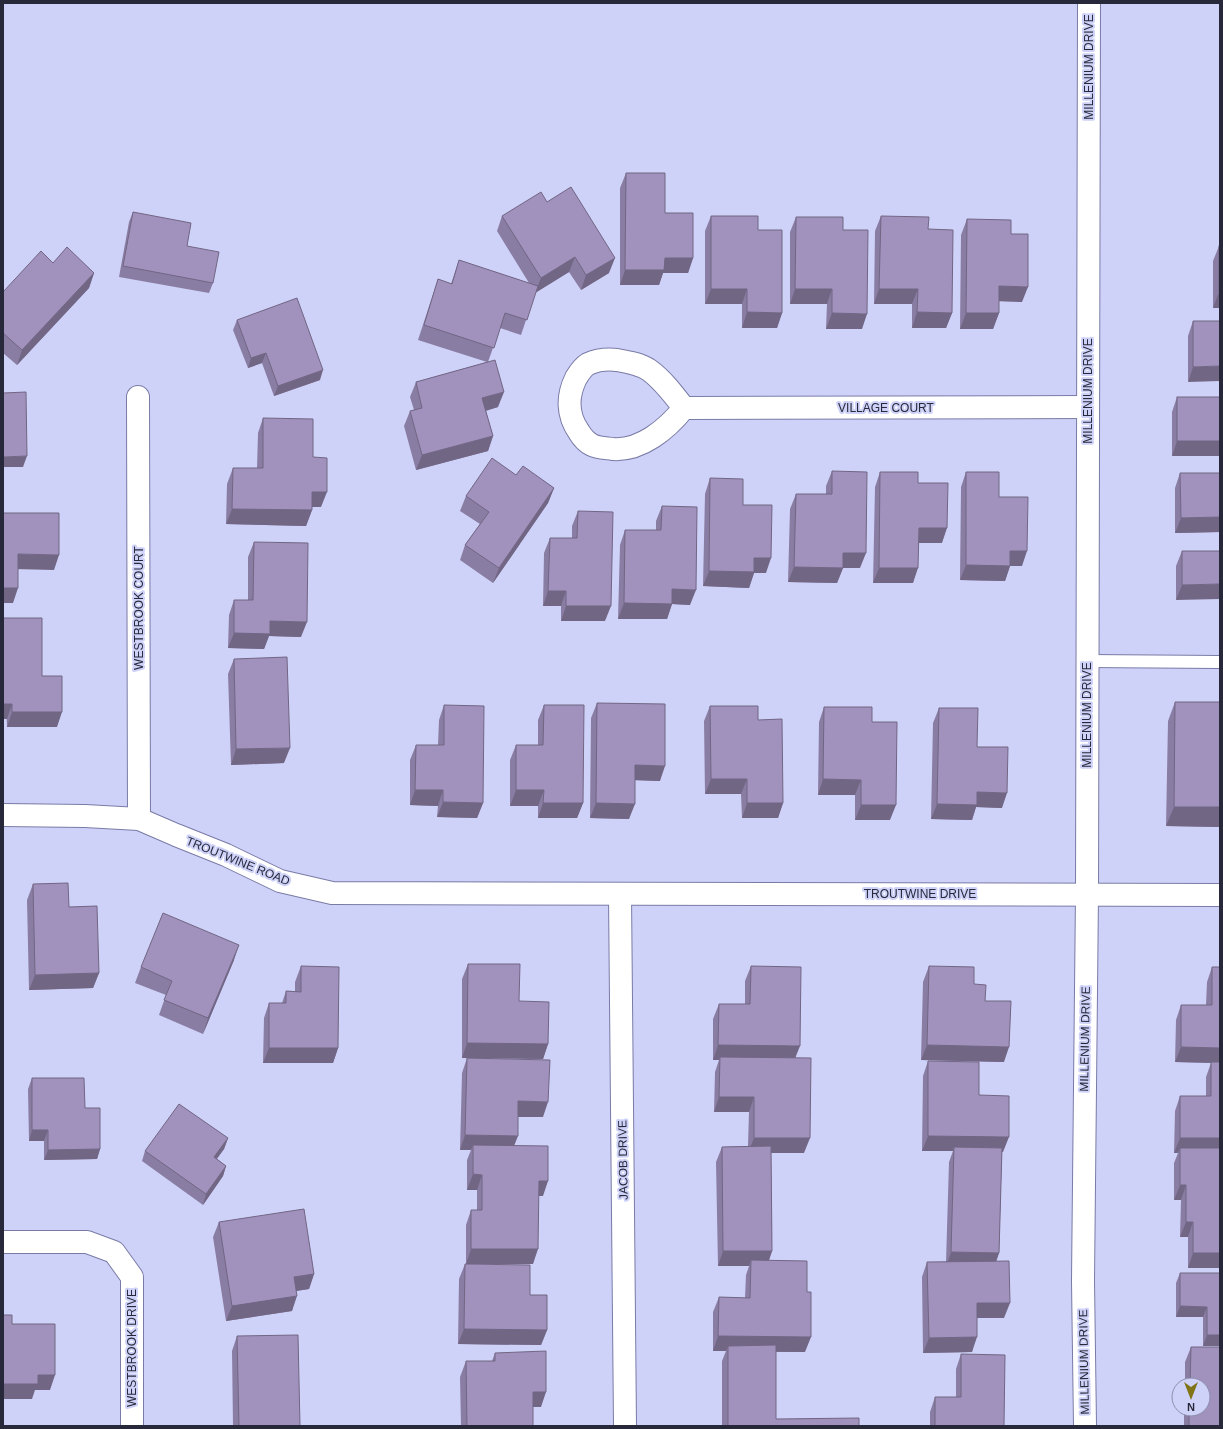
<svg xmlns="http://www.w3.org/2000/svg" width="1223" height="1429" viewBox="0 0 1223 1429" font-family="Helvetica,sans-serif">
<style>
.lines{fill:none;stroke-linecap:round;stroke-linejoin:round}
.lane-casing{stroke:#797ba6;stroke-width:14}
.street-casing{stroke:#797ba6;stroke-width:24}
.lane{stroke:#fff;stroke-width:12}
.street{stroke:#fff;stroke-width:22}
.wall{fill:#8a7da3}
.shaded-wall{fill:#716684}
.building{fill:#a191bd;stroke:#716684}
.labels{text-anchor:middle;stroke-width:4;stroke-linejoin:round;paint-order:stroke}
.street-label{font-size:12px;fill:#27293a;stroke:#cfd2f8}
</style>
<rect width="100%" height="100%" fill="#cfd2f8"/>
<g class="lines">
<g class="lane-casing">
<path id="lane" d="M 1087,661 L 1220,662"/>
</g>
<g class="street-casing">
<g id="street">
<path d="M 138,397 L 139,819"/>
<path d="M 684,408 C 667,429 641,451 613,449 C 606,448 598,448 592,445 C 586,442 582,437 579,432 C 567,415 567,396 576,378 C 579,373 583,367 588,364 C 597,360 608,359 617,360 C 628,362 640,364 649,370 C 663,380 674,395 684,408 L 1088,407"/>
<path d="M 3,815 L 85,816 L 139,819 L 176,835 L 226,855 L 280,881 L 332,893 L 1220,895"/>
<path d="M 620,894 L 625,1426"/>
<path d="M 3,1242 L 87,1242 L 114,1252 L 132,1277 L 132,1426"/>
<path d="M 1085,1426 L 1083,1281 L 1087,894 L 1089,3"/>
</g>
</g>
<use href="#lane" class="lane"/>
<use href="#street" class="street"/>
</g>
<g class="wall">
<path d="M 626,173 L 665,213 L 693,258 L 688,273 L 663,273 L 659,285 L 620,285 L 620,188 Z"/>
<path d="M 547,202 L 609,273 L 581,290 L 569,272 L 535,293 L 521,335 L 500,328 L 488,362 L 498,407 L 486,411 L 493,436 L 488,451 L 416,470 L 404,426 L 410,411 L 414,410 L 410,397 L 416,382 L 487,362 L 418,340 L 438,279 L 451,284 L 459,260 L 529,283 L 497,231 L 502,216 Z"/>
<path d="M 133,212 L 187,246 L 213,283 L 209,293 L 119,277 L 129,222 Z"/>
<path d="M 711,216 L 758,230 L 782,313 L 777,328 L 742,328 L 742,304 L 705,304 L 705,231 Z"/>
<path d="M 881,216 L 928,229 L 952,313 L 946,328 L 912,328 L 912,304 L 874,304 L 875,231 Z"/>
<path d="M 796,217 L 843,230 L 862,329 L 826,329 L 827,304 L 790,304 L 790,232 Z"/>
<path d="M 967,219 L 1011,234 L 1022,302 L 999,301 L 999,313 L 993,329 L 960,329 L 961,235 Z"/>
<path d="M 1219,246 L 1220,308 L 1213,308 L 1213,261 Z"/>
<path d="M 53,263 L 94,273 L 89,288 L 17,365 L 3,353 L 3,292 Z"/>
<path d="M 237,320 L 320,380 L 274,396 L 262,363 L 248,368 L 233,330 Z"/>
<path d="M 1193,321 L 1220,321 L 1188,382 L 1188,336 Z"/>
<path d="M 1177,397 L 1220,397 L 1172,456 L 1172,412 Z"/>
<path d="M 263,418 L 313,457 L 321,507 L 312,507 L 312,510 L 306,526 L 226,524 L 227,484 L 233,468 L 257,468 L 258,433 Z"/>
<path d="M 832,471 L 860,568 L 843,568 L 837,583 L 788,582 L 790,509 L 796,494 L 826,494 L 826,486 Z"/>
<path d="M 880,472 L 918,483 L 942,543 L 919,543 L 913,583 L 873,583 L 875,487 Z"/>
<path d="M 966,472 L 999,497 L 1022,566 L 1010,566 L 1005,581 L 960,580 L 961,487 Z"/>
<path d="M 1180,473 L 1220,473 L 1220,532 L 1175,533 L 1175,488 Z"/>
<path d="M 516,475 L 554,488 L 548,503 L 493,583 L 460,560 L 465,545 L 480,524 L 460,511 L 466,496 Z"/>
<path d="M 710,478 L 743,505 L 766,573 L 754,573 L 749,588 L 703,586 L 705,494 Z"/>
<path d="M 662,506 L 690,605 L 672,604 L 667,619 L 618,619 L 620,545 L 625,530 L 656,530 L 656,521 Z"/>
<path d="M 578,511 L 605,621 L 561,621 L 561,606 L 543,606 L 544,553 L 550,538 L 572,538 L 572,526 Z"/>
<path d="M 254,542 L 301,637 L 269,636 L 264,649 L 228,648 L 229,615 L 234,600 L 248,600 L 248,557 Z"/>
<path d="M 1182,551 L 1220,551 L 1176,600 L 1176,566 Z"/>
<path d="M 3,618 L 42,676 L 57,727 L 7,727 Z"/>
<path d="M 234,659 L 284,763 L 231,765 L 228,674 Z"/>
<path d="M 1175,702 L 1220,702 L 1220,827 L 1166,826 L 1168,721 Z"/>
<path d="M 597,703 L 660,781 L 635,780 L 629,819 L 590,818 L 591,718 Z"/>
<path d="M 444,705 L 483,803 L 477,818 L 437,817 L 438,806 L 410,805 L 410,760 L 416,745 L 438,745 L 439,720 Z"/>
<path d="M 544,705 L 583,803 L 577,818 L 538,818 L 538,806 L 510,806 L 510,760 L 516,745 L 538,745 L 538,720 Z"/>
<path d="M 710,706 L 758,720 L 783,803 L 778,818 L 742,818 L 741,794 L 705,794 L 704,721 Z"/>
<path d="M 824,707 L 890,820 L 855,820 L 855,795 L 818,795 L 819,722 Z"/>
<path d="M 939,708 L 977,747 L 1002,808 L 976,807 L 972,820 L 931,819 L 933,723 Z"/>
<path d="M 33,884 L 69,907 L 99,973 L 93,988 L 29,990 L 27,900 Z"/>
<path d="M 234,960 L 203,1034 L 159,1015 L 166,995 L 135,983 L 141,967 Z"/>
<path d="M 468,964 L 519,1001 L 548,1044 L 543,1059 L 489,1058 L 543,1117 L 518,1117 L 514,1145 L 543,1196 L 538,1196 L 533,1264 L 466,1264 L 466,1225 L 471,1210 L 477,1210 L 477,1190 L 467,1190 L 467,1160 L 471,1150 L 460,1150 L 462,1073 L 467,1058 L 462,1058 L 462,979 Z"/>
<path d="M 301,966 L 338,1048 L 333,1063 L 263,1063 L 264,1018 L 269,1003 L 282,1003 L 286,991 L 295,991 L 295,982 Z"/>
<path d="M 751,966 L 796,1058 L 804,1153 L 771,1153 L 772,1251 L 769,1260 L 805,1352 L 776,1352 L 776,1419 L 859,1426 L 722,1426 L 722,1361 L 726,1351 L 713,1351 L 713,1312 L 719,1297 L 745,1298 L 746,1275 L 749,1266 L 718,1266 L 716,1162 L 722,1147 L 748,1146 L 749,1112 L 714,1112 L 715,1072 L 719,1060 L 713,1060 L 713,1019 L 719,1004 L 745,1004 L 745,981 Z"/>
<path d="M 929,966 L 974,984 L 985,1001 L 1004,1062 L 921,1060 L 923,982 Z"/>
<path d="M 1212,967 L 1220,967 L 1220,1268 L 1188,1268 L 1188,1237 L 1180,1237 L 1181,1200 L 1174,1200 L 1174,1163 L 1178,1153 L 1174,1153 L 1175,1111 L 1180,1096 L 1206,1096 L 1206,1077 L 1211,1063 L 1175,1062 L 1176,1020 L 1181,1005 L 1206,1005 L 1207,982 Z"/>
<path d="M 928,1061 L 979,1095 L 1003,1152 L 1002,1152 L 999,1253 L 996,1261 L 1004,1318 L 977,1318 L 972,1352 L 923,1353 L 922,1277 L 927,1262 L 946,1262 L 949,1162 L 953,1151 L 922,1151 L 923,1076 Z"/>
<path d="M 32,1078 L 85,1108 L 100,1149 L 97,1159 L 44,1160 L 44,1141 L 29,1141 L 28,1089 Z"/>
<path d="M 228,1138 L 224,1149 L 217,1159 L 226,1166 L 223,1176 L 203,1205 L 142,1161 L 145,1151 Z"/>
<path d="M 219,1222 L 314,1274 L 309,1289 L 296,1291 L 292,1311 L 226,1321 L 213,1237 Z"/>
<path d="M 465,1264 L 530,1295 L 547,1330 L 541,1345 L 458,1344 L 459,1279 Z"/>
<path d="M 1180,1273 L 1220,1273 L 1220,1346 L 1203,1346 L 1203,1317 L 1176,1317 L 1176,1283 Z"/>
<path d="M 237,1336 L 300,1426 L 233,1426 L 232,1351 Z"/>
<path d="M 1191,1347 L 1220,1426 L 1184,1426 L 1184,1409 L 1203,1409 L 1203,1385 L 1185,1385 L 1185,1362 Z"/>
<path d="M 495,1353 L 541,1407 L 533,1407 L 533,1426 L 461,1426 L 460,1377 L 466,1361 L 492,1361 Z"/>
<path d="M 961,1354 L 1004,1426 L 930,1426 L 930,1412 L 935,1397 L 956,1397 L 956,1369 Z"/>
</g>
<g class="shaded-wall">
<path d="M 575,257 L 569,272 L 535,293 L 541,278 Z"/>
<path d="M 615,258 L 609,273 L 581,290 L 586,275 Z"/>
<path d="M 665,258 L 693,258 L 688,273 L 663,273 L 659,285 L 620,285 L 625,270 Z"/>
<path d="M 94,273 L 89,288 L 17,365 L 22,350 Z"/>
<path d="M 999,286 L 1028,287 L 1022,302 L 993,301 Z"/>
<path d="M 711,289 L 747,289 L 742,304 L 705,304 Z"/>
<path d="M 795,289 L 832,289 L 827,304 L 790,304 Z"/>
<path d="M 879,289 L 918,289 L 912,304 L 874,304 Z"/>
<path d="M 1219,292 L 1220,292 L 1220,308 L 1213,308 Z"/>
<path d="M 747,312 L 782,313 L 777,328 L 742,328 Z"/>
<path d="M 917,312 L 952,313 L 946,328 L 912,328 Z"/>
<path d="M 832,313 L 867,314 L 862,329 L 826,329 Z"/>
<path d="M 966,313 L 999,313 L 993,329 L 960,329 Z"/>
<path d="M 266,353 L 262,363 L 248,368 L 251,358 Z"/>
<path d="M 1220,366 L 1220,381 L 1188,382 L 1193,367 Z"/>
<path d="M 323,370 L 320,380 L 274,396 L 278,386 Z"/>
<path d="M 504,392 L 498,407 L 477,413 L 482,398 Z"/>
<path d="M 493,436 L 488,451 L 416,470 L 422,455 Z"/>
<path d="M 1177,441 L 1220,441 L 1220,456 L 1172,456 Z"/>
<path d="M 27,456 L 23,467 L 3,467 L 3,457 Z"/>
<path d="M 554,488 L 548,503 L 493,583 L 499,568 Z"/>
<path d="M 312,492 L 327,492 L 321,507 L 306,507 Z"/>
<path d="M 232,509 L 312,510 L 306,526 L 226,524 Z"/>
<path d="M 1220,517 L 1220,532 L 1175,533 L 1181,518 Z"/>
<path d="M 919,528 L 947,528 L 942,543 L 913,543 Z"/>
<path d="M 1010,551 L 1027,551 L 1022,566 L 1010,566 L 1005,581 L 960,580 L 966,565 Z"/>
<path d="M 843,553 L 866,553 L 860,568 L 837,568 Z"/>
<path d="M 18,554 L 59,555 L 54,570 L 13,569 Z"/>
<path d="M 754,558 L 771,558 L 766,573 L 754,573 L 749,588 L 703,586 L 709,571 Z"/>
<path d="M 794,567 L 843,568 L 837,583 L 788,582 Z"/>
<path d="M 879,568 L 918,568 L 913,583 L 873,583 Z"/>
<path d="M 1220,584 L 1220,599 L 1176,600 L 1182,585 Z"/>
<path d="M 3,588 L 18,588 L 13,603 L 3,603 Z"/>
<path d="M 672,589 L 696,590 L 690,605 L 672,604 L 667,619 L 618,619 L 624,603 Z"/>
<path d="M 548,591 L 566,591 L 561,606 L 543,606 Z"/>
<path d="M 566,606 L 611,606 L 605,621 L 561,621 Z"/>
<path d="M 270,621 L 307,622 L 301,637 L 269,636 L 264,649 L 228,648 L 234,633 Z"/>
<path d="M 3,704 L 12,704 L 7,719 L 3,719 Z"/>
<path d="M 12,712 L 62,712 L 57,727 L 7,727 Z"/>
<path d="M 290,748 L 284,763 L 231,765 L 236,749 Z"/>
<path d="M 635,765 L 665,766 L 660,781 L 630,780 Z"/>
<path d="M 711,779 L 747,779 L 741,794 L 705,794 Z"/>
<path d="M 823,779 L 861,780 L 855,795 L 818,795 Z"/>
<path d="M 415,790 L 443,790 L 438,806 L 410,805 Z"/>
<path d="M 516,790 L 544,790 L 538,806 L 510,806 Z"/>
<path d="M 977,792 L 1007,793 L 1002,808 L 976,807 L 972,820 L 931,819 L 937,804 Z"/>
<path d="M 443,802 L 483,803 L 477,818 L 437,817 Z"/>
<path d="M 543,803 L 583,803 L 577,818 L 538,818 Z"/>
<path d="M 596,803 L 635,804 L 629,819 L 590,818 Z"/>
<path d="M 747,803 L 783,803 L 778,818 L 742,818 Z"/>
<path d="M 861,805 L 896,805 L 890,820 L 855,820 Z"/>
<path d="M 1174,807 L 1220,807 L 1220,827 L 1166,826 Z"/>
<path d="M 239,945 L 234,960 L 203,1034 L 208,1018 Z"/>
<path d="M 99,973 L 93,988 L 29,990 L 35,975 Z"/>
<path d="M 467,1043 L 548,1044 L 543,1059 L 462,1058 Z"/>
<path d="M 718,1045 L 800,1046 L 794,1061 L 720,1057 L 719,1060 L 713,1060 Z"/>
<path d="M 927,1045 L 1009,1047 L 1004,1062 L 921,1060 Z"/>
<path d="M 1181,1047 L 1220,1048 L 1220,1063 L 1175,1062 Z"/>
<path d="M 269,1048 L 338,1048 L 333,1063 L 263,1063 Z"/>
<path d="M 719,1097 L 754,1097 L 749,1112 L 714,1112 Z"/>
<path d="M 518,1101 L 548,1102 L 543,1117 L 513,1117 Z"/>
<path d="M 32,1130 L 48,1130 L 44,1141 L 29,1141 Z"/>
<path d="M 465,1135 L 518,1136 L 512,1151 L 473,1145 L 471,1150 L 460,1150 Z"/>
<path d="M 928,1136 L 1009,1137 L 1003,1152 L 954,1151 L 954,1147 L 953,1151 L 922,1151 Z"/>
<path d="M 228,1138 L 224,1149 L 210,1167 L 214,1157 Z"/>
<path d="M 754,1138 L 810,1138 L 804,1153 L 748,1153 Z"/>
<path d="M 1180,1138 L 1220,1138 L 1220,1153 L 1180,1148 L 1178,1153 L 1174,1153 Z"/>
<path d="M 100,1149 L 97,1159 L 44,1160 L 48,1150 Z"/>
<path d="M 226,1166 L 223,1176 L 203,1205 L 206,1194 Z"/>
<path d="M 473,1174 L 482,1175 L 477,1190 L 467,1190 Z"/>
<path d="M 539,1181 L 548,1181 L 543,1196 L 533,1196 Z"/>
<path d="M 1180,1185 L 1186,1185 L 1181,1200 L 1174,1200 Z"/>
<path d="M 1186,1222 L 1193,1222 L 1188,1237 L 1180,1237 Z"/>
<path d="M 471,1249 L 538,1249 L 533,1264 L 466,1264 Z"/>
<path d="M 723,1251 L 772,1251 L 767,1266 L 751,1260 L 749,1266 L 718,1266 Z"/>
<path d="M 951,1252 L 999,1253 L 994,1268 L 946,1267 Z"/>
<path d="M 1193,1253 L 1220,1253 L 1220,1268 L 1188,1268 Z"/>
<path d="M 314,1274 L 309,1289 L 289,1292 L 294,1277 Z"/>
<path d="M 297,1296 L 292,1311 L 226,1321 L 232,1306 Z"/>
<path d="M 977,1303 L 1010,1303 L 1004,1318 L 971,1318 Z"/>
<path d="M 1180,1306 L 1207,1307 L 1203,1317 L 1176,1317 Z"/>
<path d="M 464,1329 L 547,1330 L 541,1345 L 458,1344 Z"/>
<path d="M 1207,1335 L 1220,1335 L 1220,1346 L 1203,1346 Z"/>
<path d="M 718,1336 L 811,1337 L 805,1352 L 728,1351 L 728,1346 L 726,1351 L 713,1351 Z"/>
<path d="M 977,1337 L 972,1352 L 923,1353 L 929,1338 Z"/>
<path d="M 38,1375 L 55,1375 L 50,1390 L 35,1390 L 32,1399 L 3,1399 L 3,1384 Z"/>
<path d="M 533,1392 L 546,1392 L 541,1407 L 527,1407 Z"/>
</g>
<g class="building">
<path d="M 626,173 L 665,173 L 665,213 L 693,213 L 693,258 L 665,258 L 664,270 L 625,270 Z"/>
<path d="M 571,187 L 615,258 L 586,275 L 575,257 L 541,278 L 502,216 L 541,192 L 547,202 Z"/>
<path d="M 133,212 L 191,223 L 187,246 L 219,252 L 213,283 L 123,266 Z"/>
<path d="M 711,216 L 758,216 L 758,230 L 782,230 L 782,313 L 747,312 L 747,289 L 711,289 Z"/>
<path d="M 881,216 L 929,217 L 928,229 L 953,230 L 952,313 L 917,312 L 918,289 L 879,289 Z"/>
<path d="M 796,217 L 843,217 L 843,230 L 868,230 L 867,314 L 832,313 L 832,289 L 795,289 Z"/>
<path d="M 967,219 L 1011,220 L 1011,234 L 1028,234 L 1028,287 L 999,286 L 999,313 L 966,313 Z"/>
<rect x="1219" y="246" width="1" height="46"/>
<path d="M 67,247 L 94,273 L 22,350 L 3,333 L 3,292 L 41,251 L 53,263 Z"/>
<path d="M 459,260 L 538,286 L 527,320 L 505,313 L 494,348 L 424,325 L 438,279 L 452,284 Z"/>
<path d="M 297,298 L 323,370 L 278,386 L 266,353 L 251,358 L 237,320 Z"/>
<path d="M 1193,321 L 1220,321 L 1220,366 L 1193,367 Z"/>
<path d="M 495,360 L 504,392 L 482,398 L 493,436 L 422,455 L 410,411 L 422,408 L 416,382 Z"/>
<path d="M 26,392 L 27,456 L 3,457 L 3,393 Z"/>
<rect x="1177" y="397" width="43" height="44"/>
<path d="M 263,418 L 313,419 L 313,457 L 327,458 L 327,492 L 312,492 L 312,510 L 232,509 L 233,468 L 263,468 Z"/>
<path d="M 492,458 L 516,475 L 523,466 L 554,488 L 499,568 L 465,545 L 489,512 L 466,496 Z"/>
<path d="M 832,471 L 867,472 L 866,553 L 843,553 L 843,568 L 794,567 L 796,494 L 832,494 Z"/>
<path d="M 880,472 L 918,472 L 918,483 L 948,483 L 947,528 L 919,528 L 918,568 L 879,568 Z"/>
<path d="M 966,472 L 999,472 L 999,497 L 1028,497 L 1027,551 L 1010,551 L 1010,566 L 966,565 Z"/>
<path d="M 1180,473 L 1220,473 L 1220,517 L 1181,518 Z"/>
<path d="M 710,478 L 743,479 L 743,505 L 772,505 L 771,558 L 754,558 L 754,572 L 709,571 Z"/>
<path d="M 662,506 L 697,507 L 696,590 L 672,589 L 672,604 L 624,603 L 625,530 L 661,530 Z"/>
<path d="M 578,511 L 613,512 L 611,606 L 566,606 L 566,591 L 548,591 L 550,538 L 577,538 Z"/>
<path d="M 3,513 L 59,513 L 59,555 L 18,554 L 18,588 L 3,588 Z"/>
<path d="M 254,542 L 308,543 L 307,622 L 270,621 L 270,634 L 234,633 L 234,600 L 253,600 Z"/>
<path d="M 1182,551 L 1220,551 L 1220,584 L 1182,585 Z"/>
<path d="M 3,618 L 42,618 L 42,676 L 62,676 L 62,712 L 12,712 L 12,704 L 3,704 Z"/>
<path d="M 287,657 L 290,748 L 236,749 L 234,659 Z"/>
<path d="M 1175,702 L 1220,702 L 1220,807 L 1174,807 Z"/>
<path d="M 597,703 L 665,704 L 665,766 L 635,765 L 635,804 L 596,803 Z"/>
<path d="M 444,705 L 484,706 L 483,803 L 443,802 L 443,790 L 415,790 L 416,745 L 444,745 Z"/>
<path d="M 544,705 L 584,705 L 583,803 L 543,803 L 544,790 L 516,790 L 516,745 L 543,745 Z"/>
<path d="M 710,706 L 758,706 L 758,720 L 782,719 L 783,803 L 747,803 L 747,779 L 711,779 Z"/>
<path d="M 824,707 L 872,707 L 872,722 L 897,722 L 896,805 L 861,805 L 861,780 L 823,779 Z"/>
<path d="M 939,708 L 978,708 L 977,747 L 1008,747 L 1007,793 L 977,792 L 977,805 L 937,804 Z"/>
<path d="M 68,883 L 69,907 L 97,906 L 99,973 L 35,975 L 33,884 Z"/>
<path d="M 163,913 L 239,945 L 208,1018 L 164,1000 L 172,981 L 141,967 Z"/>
<path d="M 468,964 L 520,964 L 519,1001 L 549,1002 L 548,1044 L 467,1043 Z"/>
<path d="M 301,966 L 339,967 L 338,1048 L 269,1048 L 269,1003 L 286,1003 L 286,991 L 301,992 Z"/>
<path d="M 751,966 L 801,967 L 800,1046 L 718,1045 L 719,1004 L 750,1004 Z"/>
<path d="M 929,966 L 974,967 L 974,984 L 986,985 L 985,1001 L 1011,1001 L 1009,1047 L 927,1045 Z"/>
<path d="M 1212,967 L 1220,967 L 1220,1048 L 1181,1047 L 1181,1005 L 1212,1005 Z"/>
<path d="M 720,1057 L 811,1058 L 810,1138 L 754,1138 L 754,1097 L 719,1097 Z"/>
<path d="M 467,1058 L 550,1060 L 548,1102 L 518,1101 L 518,1136 L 465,1135 Z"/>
<path d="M 928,1061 L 979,1062 L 979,1095 L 1009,1096 L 1009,1137 L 928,1136 Z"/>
<path d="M 1211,1062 L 1220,1062 L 1220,1138 L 1180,1138 L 1180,1096 L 1211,1096 Z"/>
<path d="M 32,1078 L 84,1078 L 85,1108 L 100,1108 L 100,1149 L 48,1150 L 48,1130 L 32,1130 Z"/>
<path d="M 179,1104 L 228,1138 L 214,1157 L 226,1166 L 206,1194 L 145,1151 Z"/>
<path d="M 473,1145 L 548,1146 L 548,1181 L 539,1181 L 538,1249 L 471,1249 L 471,1210 L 482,1210 L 482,1175 L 473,1174 Z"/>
<path d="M 771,1146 L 772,1251 L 723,1251 L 722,1147 Z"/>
<path d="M 954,1147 L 1002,1148 L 999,1253 L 951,1252 Z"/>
<path d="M 1180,1148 L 1220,1148 L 1220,1253 L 1193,1253 L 1193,1222 L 1186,1222 L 1186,1185 L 1180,1185 Z"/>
<path d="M 304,1209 L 314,1274 L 294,1277 L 297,1296 L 232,1306 L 219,1222 Z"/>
<path d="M 751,1260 L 807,1261 L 807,1292 L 811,1292 L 811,1337 L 718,1336 L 719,1297 L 750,1298 Z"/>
<path d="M 1009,1261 L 1010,1303 L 977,1303 L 977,1337 L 929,1338 L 927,1262 Z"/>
<path d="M 465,1264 L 530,1265 L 530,1295 L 547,1295 L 547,1330 L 464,1329 Z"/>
<path d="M 1180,1273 L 1220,1273 L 1220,1335 L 1207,1335 L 1207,1307 L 1180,1306 Z"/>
<path d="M 3,1315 L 12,1315 L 12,1324 L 55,1324 L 55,1375 L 38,1375 L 38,1384 L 3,1384 Z"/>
<path d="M 298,1335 L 300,1426 L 239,1426 L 237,1336 Z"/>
<path d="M 776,1345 L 776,1419 L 859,1418 L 859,1426 L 728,1426 L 728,1346 Z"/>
<path d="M 1191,1347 L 1220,1347 L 1220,1426 L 1189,1426 L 1189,1409 L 1203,1409 L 1203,1385 L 1190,1385 Z"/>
<path d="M 546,1351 L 546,1392 L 533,1392 L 533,1426 L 467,1426 L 466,1361 L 495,1361 L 495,1353 Z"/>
<path d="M 961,1354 L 1005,1355 L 1004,1426 L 935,1426 L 935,1397 L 961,1397 Z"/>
</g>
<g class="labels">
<g class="street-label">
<text transform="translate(1089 67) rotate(-90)" y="4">MILLENIUM DRIVE</text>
<text transform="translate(1088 391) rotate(-90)" y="4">MILLENIUM DRIVE</text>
<text x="886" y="412">VILLAGE COURT</text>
<text transform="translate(139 608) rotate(-90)" y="4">WESTBROOK COURT</text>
<text transform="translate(1087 715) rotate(-90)" y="4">MILLENIUM DRIVE</text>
<text transform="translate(238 861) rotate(22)" y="4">TROUTWINE ROAD</text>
<text x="920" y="898">TROUTWINE DRIVE</text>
<text transform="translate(1085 1039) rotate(-89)" y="4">MILLENIUM DRIVE</text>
<text transform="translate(623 1160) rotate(-91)" y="4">JACOB DRIVE</text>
<text transform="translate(132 1348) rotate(-90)" y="4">WESTBROOK DRIVE</text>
<text transform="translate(1084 1362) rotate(-91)" y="4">MILLENIUM DRIVE</text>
</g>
</g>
<rect width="1223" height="1429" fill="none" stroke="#27293a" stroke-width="8"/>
<g transform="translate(1191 1397) rotate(180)"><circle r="19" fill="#cfd2f8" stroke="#8c8eac"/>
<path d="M0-3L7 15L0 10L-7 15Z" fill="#817417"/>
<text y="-6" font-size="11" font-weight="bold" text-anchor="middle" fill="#27293a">N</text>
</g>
</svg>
